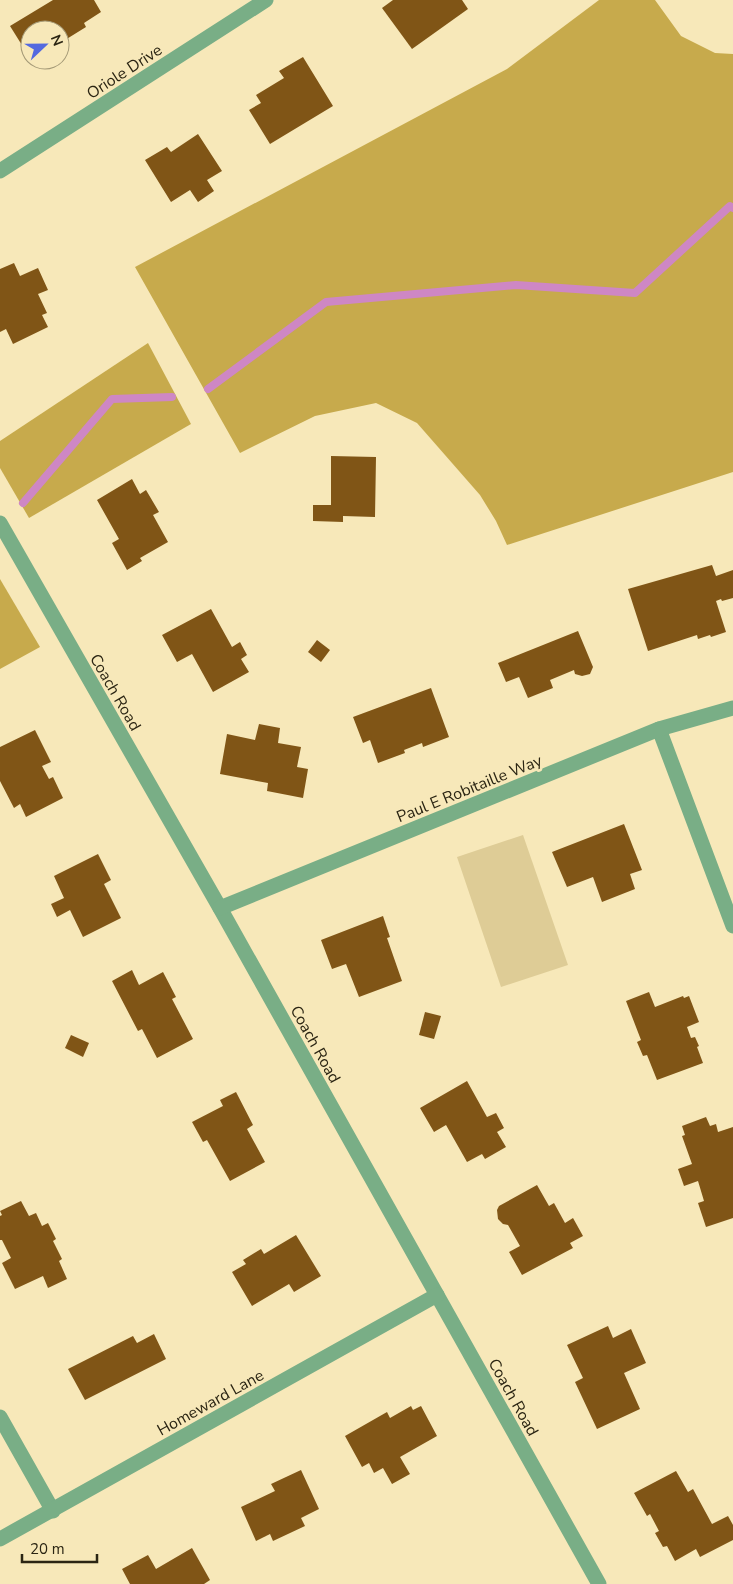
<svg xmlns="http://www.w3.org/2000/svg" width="733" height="1584" viewBox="0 0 733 1584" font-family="'Nunito Sans',sans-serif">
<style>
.green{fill:#decc96}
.forest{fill:#c7aa4c}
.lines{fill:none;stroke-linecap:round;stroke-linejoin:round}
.stream{stroke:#ce87c4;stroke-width:8}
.building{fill:#805516}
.street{stroke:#79ae86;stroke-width:15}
.labels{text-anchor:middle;stroke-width:5;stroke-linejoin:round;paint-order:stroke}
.street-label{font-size:16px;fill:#2b2513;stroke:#f7e8b9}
</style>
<rect width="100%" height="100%" fill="#f7e8b9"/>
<path class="green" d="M 523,835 L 568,965 L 501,987 L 457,857 Z"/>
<g class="forest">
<path d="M 599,0 L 655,0 L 681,36 L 715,53 L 733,54 L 733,472 L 507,545 L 496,521 L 480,495 L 417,423 L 376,403 L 315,416 L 240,453 L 135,267 L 507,69 Z"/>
<path d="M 148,343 L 191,424 L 29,518 L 0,468 L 0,441 Z"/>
<path d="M 0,579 L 40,647 L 0,669 Z"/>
</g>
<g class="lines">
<g class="stream">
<path d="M 208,389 L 326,302 L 516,285 L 635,293 L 730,206 L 733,208"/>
<path d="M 23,503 L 112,399 L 172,397"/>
</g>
</g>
<g class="building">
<path d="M 53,0 L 94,0 L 101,12 L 84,23 L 86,27 L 65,40 L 60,33 L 60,30 L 30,30 L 30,58 L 10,26 Z"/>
<path d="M 393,0 L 462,0 L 468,9 L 412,49 L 382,8 Z"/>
<path d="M 303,57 L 333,106 L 270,144 L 249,110 L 261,103 L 256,95 L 284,78 L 279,71 Z"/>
<path d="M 198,134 L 222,171 L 207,180 L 214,191 L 198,202 L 190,190 L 171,202 L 145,160 L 167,147 L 171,152 Z"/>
<path d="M 14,263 L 20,276 L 38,268 L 48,290 L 38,294 L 47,313 L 42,315 L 48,327 L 13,344 L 6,329 L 0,332 L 0,269 Z"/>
<path d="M 331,456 L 376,457 L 375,517 L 343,516 L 343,522 L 313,521 L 313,505 L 331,505 Z"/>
<path d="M 132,479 L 140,494 L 146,490 L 159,512 L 153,515 L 168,542 L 140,558 L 142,561 L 127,570 L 112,543 L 119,539 L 97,500 Z"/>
<path d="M 712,565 L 716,576 L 733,570 L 733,598 L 722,601 L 721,599 L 716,601 L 726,632 L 711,637 L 710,635 L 698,639 L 697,635 L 648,651 L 628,589 Z"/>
<path d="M 211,609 L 232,647 L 240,642 L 247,655 L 241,659 L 249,672 L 213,692 L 192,654 L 177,662 L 162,635 Z"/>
<path d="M 578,631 L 593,667 L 590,674 L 582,676 L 575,674 L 574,670 L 550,680 L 553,688 L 528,698 L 519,677 L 506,682 L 498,663 Z"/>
<path d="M 317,640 L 330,650 L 321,662 L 308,652 Z"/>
<path d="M 431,688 L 449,737 L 423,747 L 422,743 L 404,750 L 405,753 L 378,763 L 370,740 L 363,743 L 353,717 Z"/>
<path d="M 259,724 L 280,728 L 278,743 L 301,747 L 297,767 L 308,769 L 303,798 L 267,791 L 268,783 L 220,774 L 227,734 L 255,740 Z"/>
<path d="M 35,730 L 51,762 L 42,766 L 49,779 L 53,777 L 63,798 L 26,817 L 20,804 L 14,808 L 0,781 L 0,747 Z"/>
<path d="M 624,824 L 642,870 L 630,874 L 635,889 L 602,902 L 593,877 L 567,887 L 552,852 Z"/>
<path d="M 98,854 L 111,880 L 104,884 L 121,918 L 83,937 L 70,910 L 57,917 L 51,904 L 64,898 L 54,876 Z"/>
<path d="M 383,916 L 390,937 L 387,938 L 402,981 L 359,997 L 346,964 L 332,969 L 321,940 Z"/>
<path d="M 132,970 L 139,985 L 163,972 L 176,997 L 172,999 L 193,1039 L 157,1058 L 142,1029 L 138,1031 L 112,981 Z"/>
<path d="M 649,992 L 655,1007 L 683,996 L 684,998 L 689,996 L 699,1022 L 687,1027 L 691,1038 L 695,1037 L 699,1046 L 697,1047 L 703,1063 L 657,1080 L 647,1055 L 643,1056 L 637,1042 L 641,1040 L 626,1001 Z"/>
<path d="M 425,1012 L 441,1016 L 434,1039 L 419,1035 Z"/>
<path d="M 71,1035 L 89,1043 L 83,1057 L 65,1048 Z"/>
<path d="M 467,1081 L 487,1117 L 496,1113 L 504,1128 L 497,1132 L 506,1147 L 485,1159 L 482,1154 L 467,1162 L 446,1125 L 434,1132 L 420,1108 Z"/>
<path d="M 236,1092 L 253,1125 L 247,1129 L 265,1162 L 230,1181 L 207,1140 L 203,1142 L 192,1122 L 223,1106 L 220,1100 Z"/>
<path d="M 706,1117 L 710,1126 L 716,1124 L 718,1132 L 733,1127 L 733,1218 L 706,1227 L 698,1203 L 704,1201 L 698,1181 L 684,1186 L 678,1169 L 692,1164 L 682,1136 L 685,1135 L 682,1126 Z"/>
<path d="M 537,1185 L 549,1206 L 554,1203 L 565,1223 L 573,1218 L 583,1236 L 570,1243 L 573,1248 L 522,1275 L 509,1252 L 520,1246 L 508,1225 L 503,1224 L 498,1219 L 497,1210 L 499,1206 Z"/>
<path d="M 21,1201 L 29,1216 L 36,1213 L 42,1226 L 48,1223 L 56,1239 L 53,1241 L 62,1259 L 59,1261 L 67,1279 L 48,1288 L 43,1276 L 15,1289 L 2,1263 L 11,1258 L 2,1240 L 0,1240 L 0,1216 L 2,1215 L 0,1211 Z"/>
<path d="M 296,1235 L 321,1276 L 294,1292 L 289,1284 L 252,1306 L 232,1272 L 246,1264 L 243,1260 L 261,1249 L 264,1254 Z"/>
<path d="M 608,1326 L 613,1338 L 631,1329 L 646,1363 L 624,1373 L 640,1409 L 597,1429 L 575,1382 L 583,1378 L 567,1345 Z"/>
<path d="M 154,1334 L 166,1359 L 85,1400 L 68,1369 L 133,1336 L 137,1343 Z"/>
<path d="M 411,1406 L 413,1410 L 421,1406 L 437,1436 L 400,1457 L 410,1474 L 392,1484 L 383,1468 L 374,1473 L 369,1463 L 362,1467 L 345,1436 L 387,1412 L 390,1418 Z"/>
<path d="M 301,1470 L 319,1509 L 301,1518 L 305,1526 L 273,1541 L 270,1534 L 256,1541 L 241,1507 L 275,1491 L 271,1484 Z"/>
<path d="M 676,1471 L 688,1492 L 693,1489 L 712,1524 L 728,1516 L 733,1525 L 733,1540 L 700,1557 L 696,1549 L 675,1561 L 667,1546 L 663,1547 L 655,1533 L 659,1531 L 650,1514 L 647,1516 L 634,1493 Z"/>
<path d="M 192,1548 L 210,1580 L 204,1584 L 130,1584 L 122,1569 L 148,1555 L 156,1569 Z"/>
</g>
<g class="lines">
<g class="street">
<path d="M 0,171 L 266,0"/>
<path d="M 0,523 L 220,908 L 599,1584"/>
<path d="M 659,729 L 733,926"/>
<path d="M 220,908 L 659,729 L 733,708"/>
<path d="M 0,1417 L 53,1511"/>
<path d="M 0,1539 L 437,1295"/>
</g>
</g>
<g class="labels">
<g class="street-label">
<text transform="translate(124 71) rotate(-33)" y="6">Oriole Drive</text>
<text transform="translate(116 692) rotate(60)" y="6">Coach Road</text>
<text transform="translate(469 788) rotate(-22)" y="6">Paul E Robitaille Way</text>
<text transform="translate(316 1044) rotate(61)" y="6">Coach Road</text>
<text transform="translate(514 1397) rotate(61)" y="6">Coach Road</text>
<text transform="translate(210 1402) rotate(-29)" y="6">Homeward Lane</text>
</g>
</g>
<g transform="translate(45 45) rotate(68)"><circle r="24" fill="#f7e8b9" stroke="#a59a77"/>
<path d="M0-4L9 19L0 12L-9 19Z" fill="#5469df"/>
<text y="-8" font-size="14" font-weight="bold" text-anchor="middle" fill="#2b2513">N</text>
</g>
<path d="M22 1554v8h75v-8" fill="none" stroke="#2b2513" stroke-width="2.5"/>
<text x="30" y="1554" font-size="15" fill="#2b2513" stroke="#f7e8b9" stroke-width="4" paint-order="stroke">20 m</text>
</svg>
